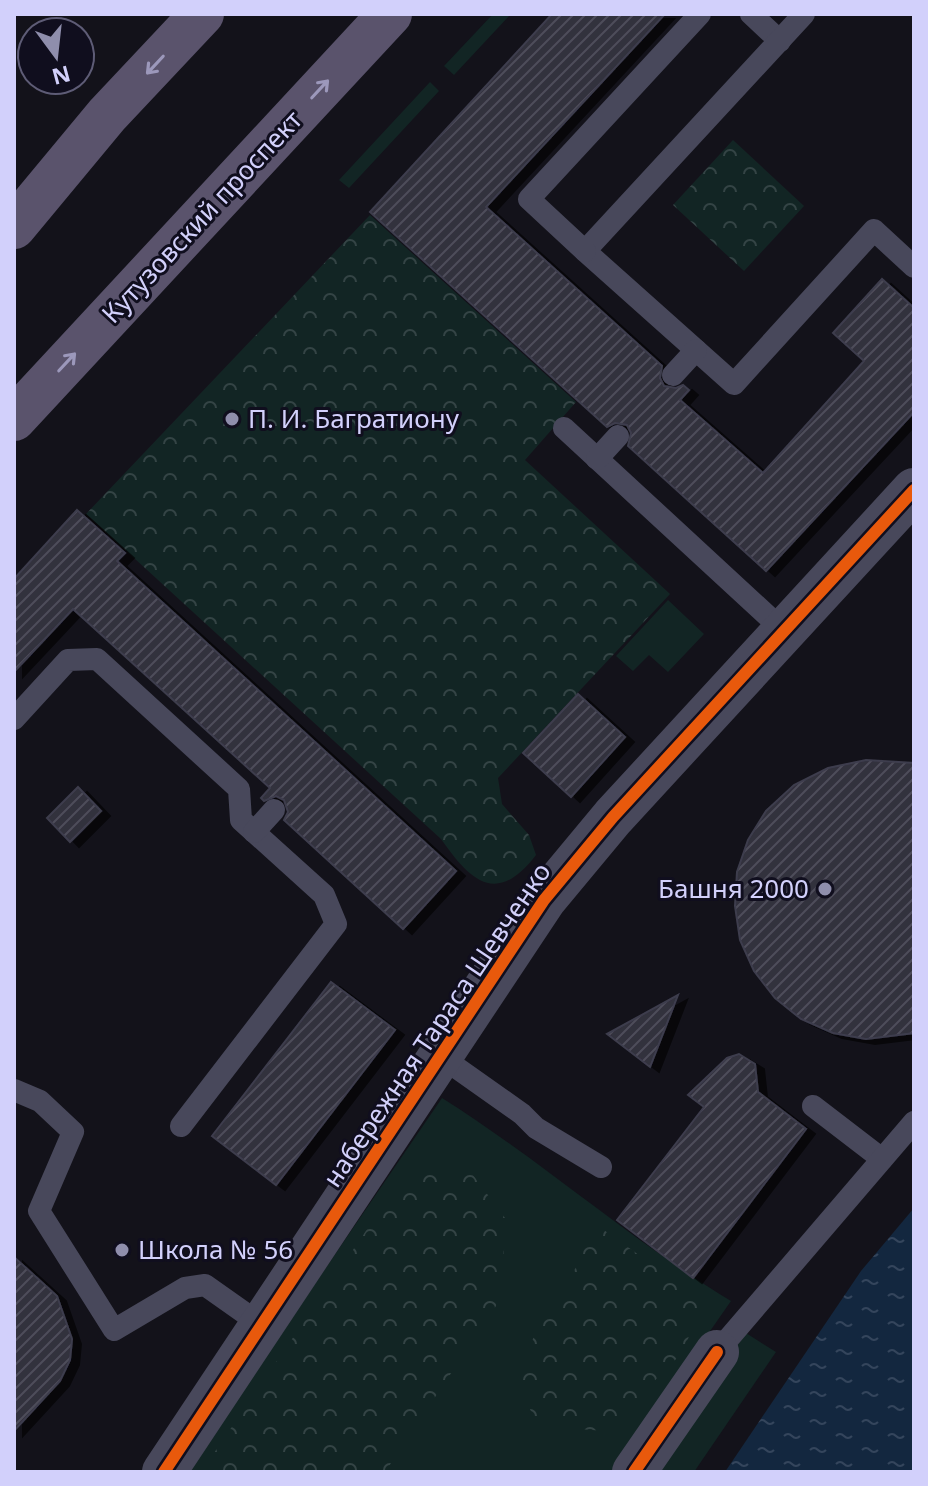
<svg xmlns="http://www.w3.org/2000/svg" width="928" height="1486" viewBox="0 0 928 1486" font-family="'Noto Sans',sans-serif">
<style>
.grass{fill:#122524}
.forest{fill:url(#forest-crowns)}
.water{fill:url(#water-ripples)}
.building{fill:url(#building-hatch);stroke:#3e3d4d;stroke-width:2;filter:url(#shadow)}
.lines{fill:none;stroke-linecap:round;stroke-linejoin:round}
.lane{stroke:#48485b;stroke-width:22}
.street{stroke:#48485b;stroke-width:44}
.primary{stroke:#5a536c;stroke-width:44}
.cycleway-casing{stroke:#100e1e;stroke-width:17}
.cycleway{stroke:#e8590c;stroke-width:12}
.oneway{stroke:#9c98bb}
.poi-dot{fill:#8f8eac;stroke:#100e1e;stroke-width:3}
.labels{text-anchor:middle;stroke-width:6;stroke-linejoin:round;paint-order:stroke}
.street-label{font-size:26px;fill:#d2d0fb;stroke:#100e1e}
.poi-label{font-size:26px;fill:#d2d0fb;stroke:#100e1e;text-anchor:start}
</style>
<defs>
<pattern id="forest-crowns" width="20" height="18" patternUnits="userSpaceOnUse" patternTransform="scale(2)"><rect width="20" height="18" fill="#122524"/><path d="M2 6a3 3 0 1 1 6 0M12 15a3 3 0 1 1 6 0" fill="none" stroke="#344445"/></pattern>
<pattern id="water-ripples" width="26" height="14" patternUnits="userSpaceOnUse" patternTransform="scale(2)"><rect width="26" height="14" fill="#13273f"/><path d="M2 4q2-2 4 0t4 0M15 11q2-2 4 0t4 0" fill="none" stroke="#34455c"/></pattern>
<pattern id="building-hatch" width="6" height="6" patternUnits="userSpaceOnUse" patternTransform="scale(2)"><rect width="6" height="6" fill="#31303d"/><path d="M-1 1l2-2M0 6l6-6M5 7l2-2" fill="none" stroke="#4e4d5a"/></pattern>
<filter id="shadow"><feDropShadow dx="9" dy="5" stdDeviation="0" flood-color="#0009"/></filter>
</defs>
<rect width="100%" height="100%" fill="#13121a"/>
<g class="grass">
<path d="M 493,14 L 511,14 L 454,75 L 444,66 Z"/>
<path d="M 430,82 L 439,91 L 349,188 L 339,180 Z"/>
<path d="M 668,600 L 704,634 L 668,672 L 649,655 L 633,671 L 616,656 Z"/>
<path d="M 442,1098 C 542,1161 630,1240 731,1301 L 612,1472 L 186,1472 Z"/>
<path d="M 746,1333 L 776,1352 L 694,1472 L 649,1472 Z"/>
</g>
<g class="forest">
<path d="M 733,140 L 804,206 L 744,271 L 673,205 Z"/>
<path d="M 370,215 L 576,402 L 525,460 L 670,594 L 498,778 L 502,804 L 529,835 L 536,855 C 496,907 470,880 441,839 L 86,514 Z"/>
<path d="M 467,1167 L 508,1222 L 496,1306 L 385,1472 L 201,1472 L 409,1168 Z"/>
<path d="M 587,1218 L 705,1302 L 681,1354 L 605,1431 L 539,1426 L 517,1385 L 536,1330 L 582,1258 Z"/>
</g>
<path class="water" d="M 914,1208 L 914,1472 L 725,1472 L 861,1271 Z"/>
<g class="building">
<path d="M 552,14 L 665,14 L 486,207 L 662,366 L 660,378 L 664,386 L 676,388 L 683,385 L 689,390 L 680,400 L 763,473 L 864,361 L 833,333 L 882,279 L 914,308 L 914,412 L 766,571 L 628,446 L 631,433 L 627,425 L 615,423 L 607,427 L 370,212 Z"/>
<path d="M 77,510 L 125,553 L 117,561 L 456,871 L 403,929 L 284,820 L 288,812 L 284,800 L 276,796 L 264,801 L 261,798 L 270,788 L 73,609 L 14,672 L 14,579 Z"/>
<path d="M 578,694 L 625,737 L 571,797 L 523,753 Z"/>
<path d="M 866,760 L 914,763 L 914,1033 L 866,1039 L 833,1033 L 801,1019 L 775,998 L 754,971 L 740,940 L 735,906 L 737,872 L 748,840 L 766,811 L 794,785 L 828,768 Z"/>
<path d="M 78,787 L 101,811 L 70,842 L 47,818 Z"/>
<path d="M 331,982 L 395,1030 L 276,1185 L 212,1136 Z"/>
<path d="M 678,995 L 650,1067 L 607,1034 Z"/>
<path d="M 739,1054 L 755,1064 L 758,1092 L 806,1129 L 693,1278 L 617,1220 L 704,1107 L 688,1095 L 727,1058 Z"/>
<path d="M 14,1257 L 57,1296 L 72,1339 L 70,1360 L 60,1381 L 14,1431 Z"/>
</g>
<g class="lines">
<g class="lane">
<path d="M 751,14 L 780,41"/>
<path d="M 804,14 L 585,251 L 734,384 L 874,230 L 914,267"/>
<path d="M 585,251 L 529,199 L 700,14"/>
<path d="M 673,375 L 696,350"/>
<path d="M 564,428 L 785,632"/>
<path d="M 597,459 L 618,436"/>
<path d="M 14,719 L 68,660 L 97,659 L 239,789 L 241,820 L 324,895 L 336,924 L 181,1126"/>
<path d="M 254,832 L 274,810"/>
<path d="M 440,1056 L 522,1114 L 536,1128 L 601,1167"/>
<path d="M 14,1090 L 40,1101 L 73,1132 L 39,1211 L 114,1330 L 185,1288 L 205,1285 L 263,1326"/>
<path d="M 813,1106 L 882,1159"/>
<path d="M 717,1352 L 914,1122"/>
</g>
<g class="street">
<path d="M 164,1472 L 544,900 L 613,817 L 914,490"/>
<path d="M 634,1472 L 717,1352"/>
</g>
<g class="primary">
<path d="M 14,227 L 107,115 L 202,14"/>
<path d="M 14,419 L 390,14"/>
</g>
<g class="cycleway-casing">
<g id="cycleway">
<path d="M 164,1472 L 544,900 L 613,817 L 914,490"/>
<path d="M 634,1472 L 717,1352"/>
</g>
</g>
<use href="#cycleway" class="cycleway"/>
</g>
<defs><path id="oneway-shaft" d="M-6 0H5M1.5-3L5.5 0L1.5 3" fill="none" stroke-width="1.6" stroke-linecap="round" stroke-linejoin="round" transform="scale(2)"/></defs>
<g class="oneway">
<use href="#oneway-shaft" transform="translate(155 65) rotate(133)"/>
<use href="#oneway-shaft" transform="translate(320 89) rotate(-47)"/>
<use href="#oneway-shaft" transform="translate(67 362) rotate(-47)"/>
</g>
<g class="poi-dot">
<circle cx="232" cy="419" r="8"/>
<circle cx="825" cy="889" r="8"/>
<circle cx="122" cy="1250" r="8"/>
</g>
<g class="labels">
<g class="street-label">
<text transform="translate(202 217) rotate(-47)" y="9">Кутузовский проспект</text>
<text transform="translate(437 1025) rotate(-56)" y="9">набережная Тараса Шевченко</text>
</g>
<g class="poi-label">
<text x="248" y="428">П. И. Багратиону</text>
<text x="809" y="898" text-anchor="end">Башня 2000</text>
<text x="138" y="1259">Школа № 56</text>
</g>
</g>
<rect width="928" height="1486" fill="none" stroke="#d2d0fb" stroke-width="32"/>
<g transform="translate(56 56) rotate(165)"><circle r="38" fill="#100e1e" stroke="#5e5c76" stroke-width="2"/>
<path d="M0-6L14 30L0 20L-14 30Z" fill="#8f8eac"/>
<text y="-12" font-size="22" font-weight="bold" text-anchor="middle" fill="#d2d0fb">N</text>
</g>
</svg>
